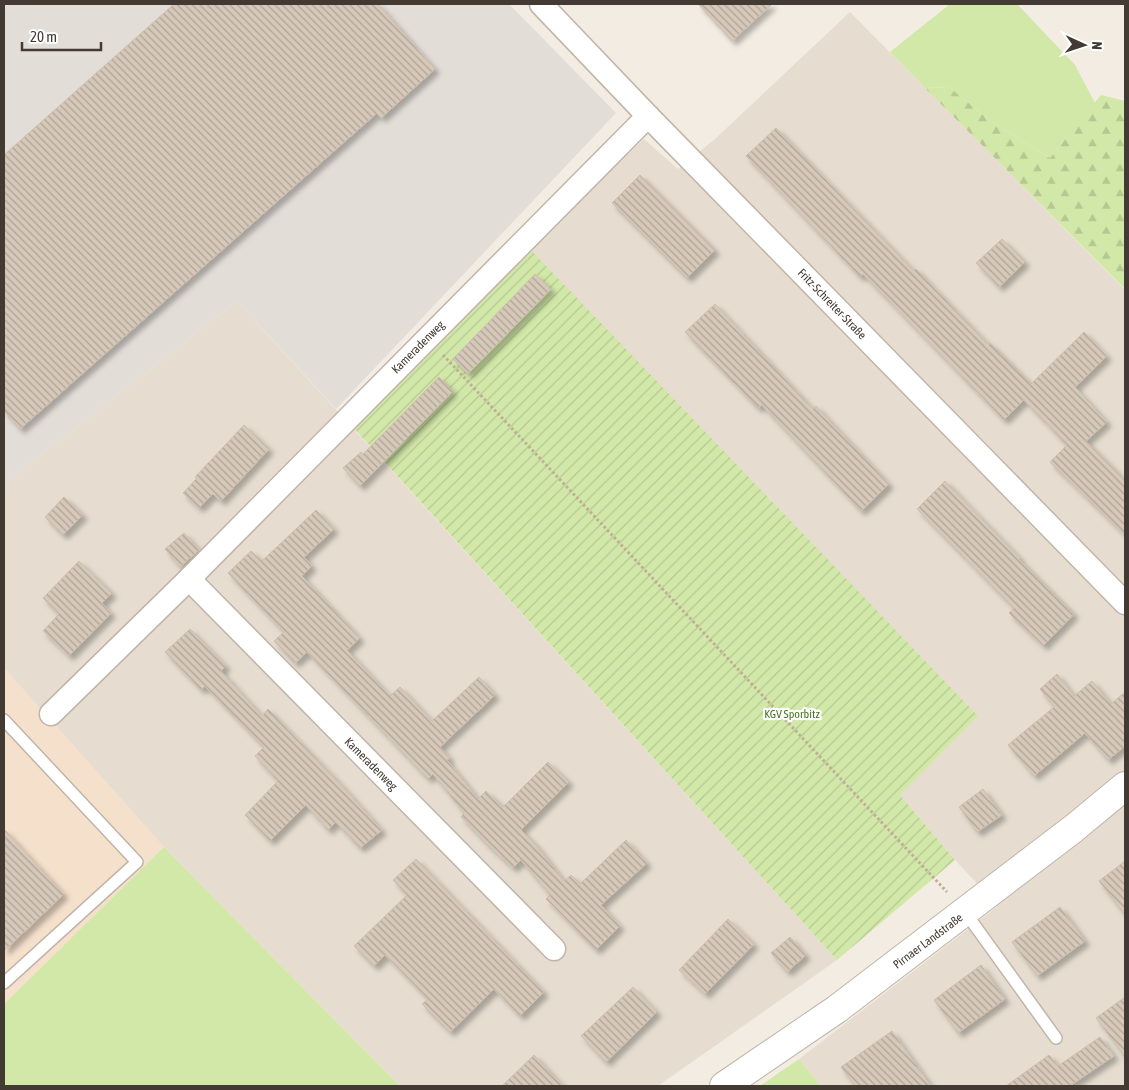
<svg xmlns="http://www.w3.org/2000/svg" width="1129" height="1090" viewBox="0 0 1129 1090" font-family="'Asap Condensed',sans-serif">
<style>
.residential{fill:#e6ddd0}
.commercial{fill:#f5e0cc}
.industrial{fill:#e3ddd8}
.grass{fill:#d2e8a9}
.forest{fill:url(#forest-firs)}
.garden{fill:url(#garden-furrows)}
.building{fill:url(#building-back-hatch);stroke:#cebdab;filter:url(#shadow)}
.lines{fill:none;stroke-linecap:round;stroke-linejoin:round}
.service-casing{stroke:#c0b5a8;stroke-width:14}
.minor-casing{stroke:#c0b5a8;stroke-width:25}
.tertiary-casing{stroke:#c0b5a8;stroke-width:30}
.path{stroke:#bfad96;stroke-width:3;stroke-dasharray:2.5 2.5;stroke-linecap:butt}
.service{stroke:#fff;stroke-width:11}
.minor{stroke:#fff;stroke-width:22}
.tertiary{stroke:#fff;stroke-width:28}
.labels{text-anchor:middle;stroke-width:4.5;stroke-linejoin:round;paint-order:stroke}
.street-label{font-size:12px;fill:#433b33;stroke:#fff}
.park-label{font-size:12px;fill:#4b7525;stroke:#fff}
</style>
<defs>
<pattern id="forest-firs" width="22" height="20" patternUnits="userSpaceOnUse" patternTransform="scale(1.25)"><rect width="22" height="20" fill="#d2e8a9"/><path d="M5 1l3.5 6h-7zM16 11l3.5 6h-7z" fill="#b6c892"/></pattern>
<pattern id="garden-furrows" width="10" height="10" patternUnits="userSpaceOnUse" patternTransform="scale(1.25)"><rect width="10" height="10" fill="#d2e8a9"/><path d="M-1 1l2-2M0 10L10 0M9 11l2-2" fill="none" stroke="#b6c892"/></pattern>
<pattern id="building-back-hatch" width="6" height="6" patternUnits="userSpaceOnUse" patternTransform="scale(1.25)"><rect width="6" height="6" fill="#d6c9ba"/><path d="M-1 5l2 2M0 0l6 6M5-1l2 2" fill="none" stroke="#afa498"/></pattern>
<filter id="shadow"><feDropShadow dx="4.5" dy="4.5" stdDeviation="2.5" flood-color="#0004"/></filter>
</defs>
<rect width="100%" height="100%" fill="#f2ece2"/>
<g class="residential">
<path d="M 850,12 L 1125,290 L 1125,1086 L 821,1086 L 799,1059 L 998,906 L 955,860 L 900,795 L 528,247 L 644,139 L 678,169 L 715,139 Z"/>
<path d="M 237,301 L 370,447 L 837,960 L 658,1086 L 400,1086 L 164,847 L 4,668 L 4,484 Z"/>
</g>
<path class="commercial" d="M 4,668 L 164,847 L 4,1004 Z"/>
<path class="industrial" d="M 4,4 L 509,4 L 616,113 L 336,409 L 237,301 L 4,484 Z"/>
<g class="grass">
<path d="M 950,4 L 1017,4 L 1075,65 L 1095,103 L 1050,158 L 992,122 L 949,87 L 925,88 L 890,52 Z"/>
<path d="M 164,847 L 400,1086 L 4,1086 L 4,1004 Z"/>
<path d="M 799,1059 L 821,1086 L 760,1086 Z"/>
</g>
<path class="forest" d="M 949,87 L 992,122 L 1050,158 L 1101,95 L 1125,101 L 1125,289 L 925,88 Z"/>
<path class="garden" d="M 528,247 L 978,716 L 900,795 L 955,860 L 837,960 L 349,423 Z"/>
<g class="building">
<path d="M 174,4 L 378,4 L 435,69 L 381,118 L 377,113 L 20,429 L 4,411 L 4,155 Z"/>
<path d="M 698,4 L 772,4 L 732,41 Z"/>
<path d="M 776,128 L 914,271 L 916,269 L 989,345 L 990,343 L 1031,384 L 1084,332 L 1107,356 L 1075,387 L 1107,422 L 1086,441 L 1125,480 L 1125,535 L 1050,462 L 1067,445 L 1024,400 L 1004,420 L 863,274 L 860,277 L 746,156 Z"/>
<path d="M 640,175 L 715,250 L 687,278 L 612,203 Z"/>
<path d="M 1002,239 L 1025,262 L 999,287 L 976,263 Z"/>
<path d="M 535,274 L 551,289 L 468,374 L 453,359 Z"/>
<path d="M 715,304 L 813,409 L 816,406 L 889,484 L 861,511 L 762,405 L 758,408 L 685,332 Z"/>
<path d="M 439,377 L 453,391 L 360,486 L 343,468 L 361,452 L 363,454 Z"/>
<path d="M 244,425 L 269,449 L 221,501 L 213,494 L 199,508 L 183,493 L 197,478 L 195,477 Z"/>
<path d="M 945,481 L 1020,558 L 1019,559 L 1074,614 L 1043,646 L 1009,613 L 1014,608 L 917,509 Z"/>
<path d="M 64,497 L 83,515 L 63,535 L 45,517 Z"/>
<path d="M 316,510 L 334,529 L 304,557 L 312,566 L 302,576 L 360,638 L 347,650 L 390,696 L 400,687 L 432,721 L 479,677 L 495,695 L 440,747 L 450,758 L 447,760 L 478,799 L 486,791 L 503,807 L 548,762 L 569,782 L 521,830 L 536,845 L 564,881 L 571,875 L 580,884 L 626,840 L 647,863 L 601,905 L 620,926 L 596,950 L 546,899 L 550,895 L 521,860 L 513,868 L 491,848 L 461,817 L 464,813 L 433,774 L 428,779 L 307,652 L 295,663 L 274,641 L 284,632 L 228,573 L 251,551 L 262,561 Z"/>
<path d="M 184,533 L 199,550 L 180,567 L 165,549 Z"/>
<path d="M 79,561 L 112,593 L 102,603 L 111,613 L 69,656 L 43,631 L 59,614 L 43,598 Z"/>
<path d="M 190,629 L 226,666 L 221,671 L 262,716 L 268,709 L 334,777 L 382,830 L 360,848 L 336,822 L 328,830 L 306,805 L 270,841 L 245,815 L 278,781 L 255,756 L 264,747 L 205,686 L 201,690 L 165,652 Z"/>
<path d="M 1057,674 L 1074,696 L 1092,681 L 1111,704 L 1125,692 L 1125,746 L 1108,760 L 1085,733 L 1034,776 L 1008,745 L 1054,707 L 1040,689 Z"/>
<path d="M 983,789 L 1002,815 L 977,832 L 959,807 Z"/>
<path d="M 4,829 L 64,894 L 4,951 Z"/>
<path d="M 416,859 L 544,992 L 520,1016 L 494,989 L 450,1032 L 422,1004 L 428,999 L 385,955 L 374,966 L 354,946 L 407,895 L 393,880 Z"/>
<path d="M 1125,861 L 1125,915 L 1099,881 Z"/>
<path d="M 1060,907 L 1085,941 L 1037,976 L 1012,942 Z"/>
<path d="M 728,919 L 754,944 L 705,994 L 679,970 Z"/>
<path d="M 790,937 L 806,955 L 787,972 L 771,953 Z"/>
<path d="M 981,965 L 1005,999 L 958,1033 L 934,1000 Z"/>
<path d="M 633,987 L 657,1012 L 606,1062 L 581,1036 Z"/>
<path d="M 1125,997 L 1125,1057 L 1096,1018 Z"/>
<path d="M 892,1031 L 931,1086 L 855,1086 L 841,1067 Z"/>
<path d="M 1100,1037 L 1114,1056 L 1071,1085 L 1072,1086 L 1006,1086 L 1049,1055 L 1058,1066 Z"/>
<path d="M 534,1055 L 563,1086 L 502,1086 Z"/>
</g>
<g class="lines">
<g class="service-casing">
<g id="service">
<path d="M 4,720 L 137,862 L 4,983"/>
<path d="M 965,912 L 1056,1038"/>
</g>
</g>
<g class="minor-casing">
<g id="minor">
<path d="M 541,4 L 648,116 L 1125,603"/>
<path d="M 189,579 L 554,949"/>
<path d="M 51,714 L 189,579 L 648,116"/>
</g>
</g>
<g class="tertiary-casing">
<path id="tertiary" d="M 724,1086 L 837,1009 L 1073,829 L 1125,786"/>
</g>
<path class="path" d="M 443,355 L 947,892"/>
<use href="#service" class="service"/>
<use href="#minor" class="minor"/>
<use href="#tertiary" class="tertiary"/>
</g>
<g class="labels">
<g class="street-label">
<text transform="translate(832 304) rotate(46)" y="4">Fritz-Schreiter-Straße</text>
<text transform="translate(418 347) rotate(-45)" y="4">Kameradenweg</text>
<text transform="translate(371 764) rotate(45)" y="4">Kameradenweg</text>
<text transform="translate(928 941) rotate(-37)" y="4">Pirnaer Landstraße</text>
</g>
<g class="park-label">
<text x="792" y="718">KGV Sporbitz</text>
</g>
</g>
<rect width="1129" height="1090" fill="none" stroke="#433b33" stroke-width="10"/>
<g transform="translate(1084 45) rotate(93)" stroke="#ffffff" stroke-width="4" paint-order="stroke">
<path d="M0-4L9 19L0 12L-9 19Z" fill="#433b33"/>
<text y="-8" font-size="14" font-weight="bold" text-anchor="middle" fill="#433b33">N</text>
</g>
<path d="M22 42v8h79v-8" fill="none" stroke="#433b33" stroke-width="2.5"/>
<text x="30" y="42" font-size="15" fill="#433b33" stroke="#ffffff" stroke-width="4" paint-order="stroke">20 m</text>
</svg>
